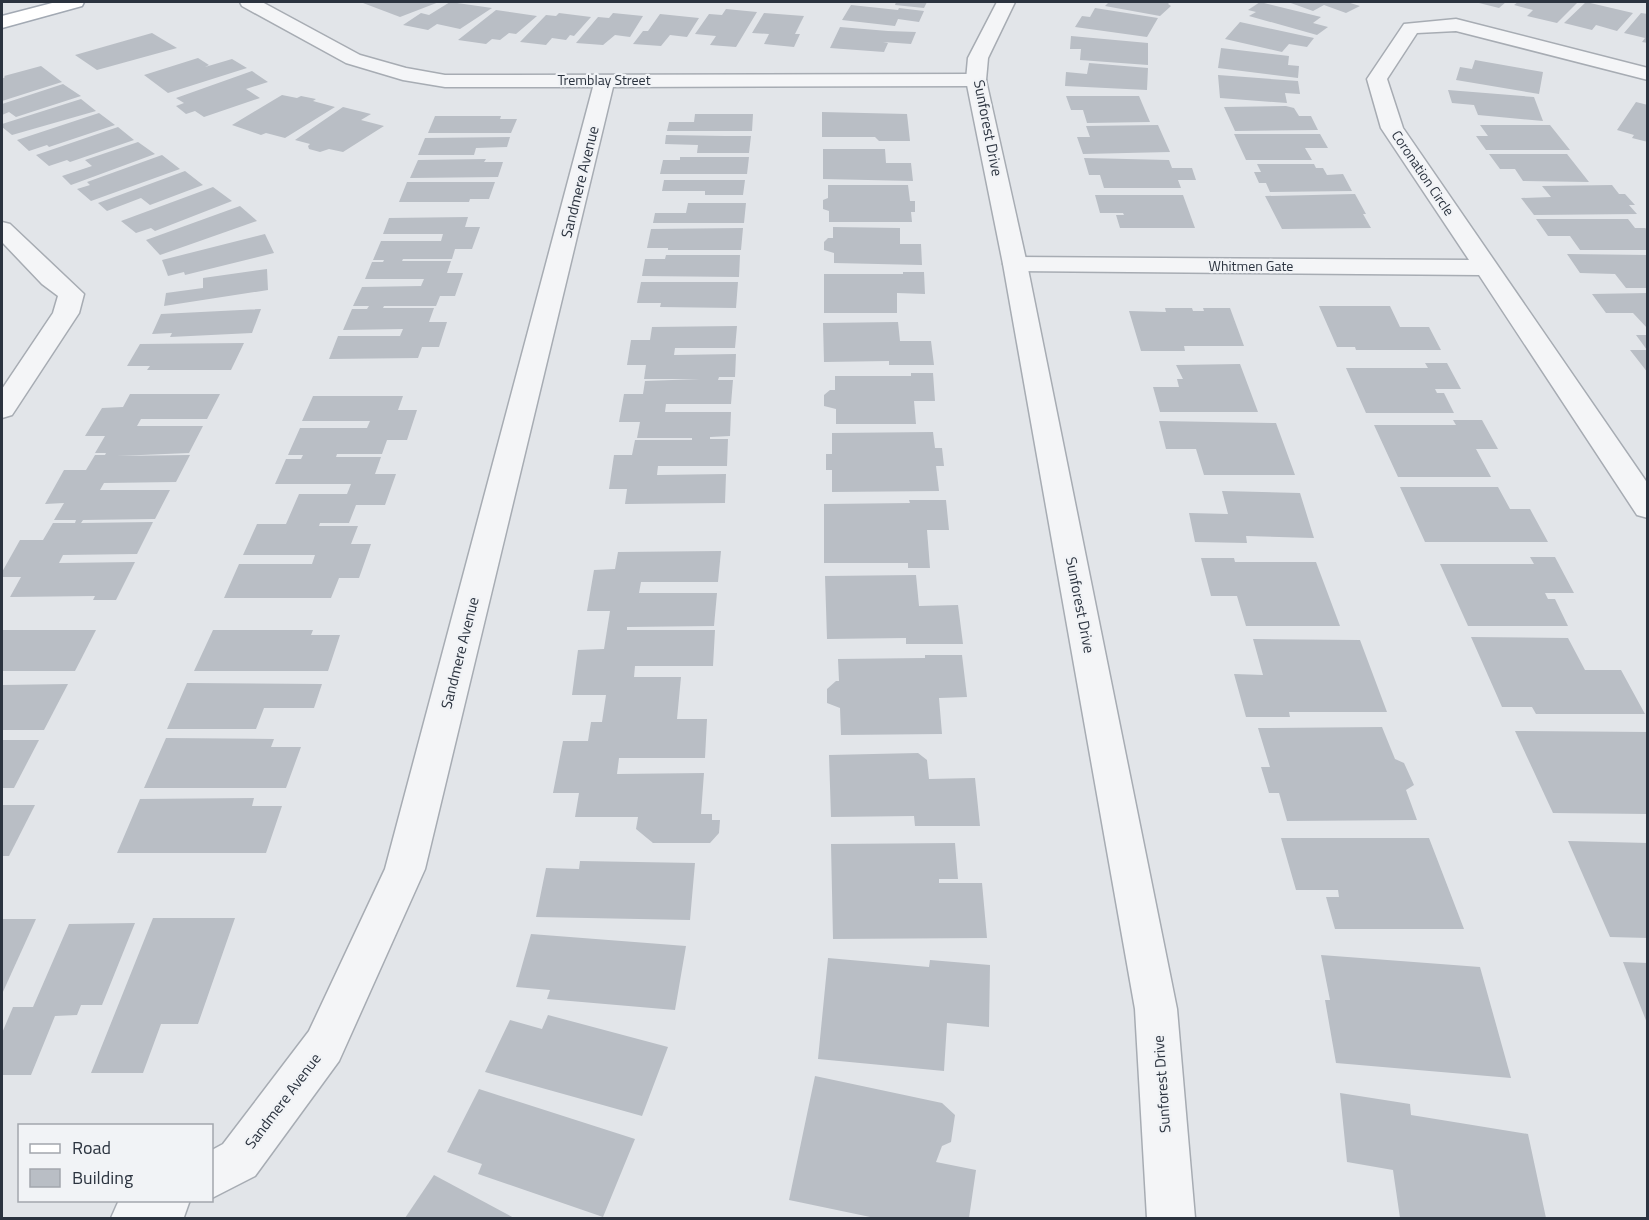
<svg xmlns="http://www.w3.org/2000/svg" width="1649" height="1220" viewBox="0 0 1649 1220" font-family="'Titillium Web',sans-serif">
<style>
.building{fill:#b9bec5}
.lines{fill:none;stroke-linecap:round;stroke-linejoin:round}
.minor-casing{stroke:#a7acb3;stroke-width:3}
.tertiary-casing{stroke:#a7acb3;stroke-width:3}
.primary-casing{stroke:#a2a9b3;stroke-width:3}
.minor{fill:#f4f5f7;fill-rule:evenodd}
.tertiary{fill:#f4f5f7;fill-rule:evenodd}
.primary{fill:#fff;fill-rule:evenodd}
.labels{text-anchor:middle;stroke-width:4.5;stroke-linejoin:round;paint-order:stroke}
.far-street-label{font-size:14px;fill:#2b333f;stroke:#f1f3f6}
.street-label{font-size:15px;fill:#2b333f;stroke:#f1f3f6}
</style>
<rect width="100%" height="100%" fill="#e2e5e9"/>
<g class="building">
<path d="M 368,2 L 439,2 L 400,17 L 363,3 Z"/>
<path d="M 450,2 L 492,8 L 460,29 L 437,24 L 428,30 L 403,25 L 421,13 L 429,15 Z"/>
<path d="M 896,2 L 927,2 L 924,8 L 895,5 Z"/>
<path d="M 1109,2 L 1170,2 L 1168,4 L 1171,6 L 1160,16 L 1105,6 Z"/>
<path d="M 1260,2 L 1321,17 L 1313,23 L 1328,27 L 1317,35 L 1249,16 L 1256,12 L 1248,10 Z"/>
<path d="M 1288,2 L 1347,2 L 1360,6 L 1346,13 L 1324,5 L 1313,11 Z"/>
<path d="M 1475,2 L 1506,2 L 1499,8 Z"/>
<path d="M 1518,2 L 1578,2 L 1557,23 L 1527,16 L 1533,10 L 1514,5 Z"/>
<path d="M 1586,2 L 1633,13 L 1617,31 L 1596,25 L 1592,30 L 1564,23 Z"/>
<path d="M 851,5 L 898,10 L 899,8 L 924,11 L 919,22 L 898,19 L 895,26 L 842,20 Z"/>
<path d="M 1095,8 L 1158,18 L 1147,37 L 1075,27 L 1082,16 L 1090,17 Z"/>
<path d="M 726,9 L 757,12 L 736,47 L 710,45 L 716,36 L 695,34 L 709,14 L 722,15 Z"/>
<path d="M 496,10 L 537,16 L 516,34 L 509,33 L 500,40 L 492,39 L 486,44 L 458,40 Z"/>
<path d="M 559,13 L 591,17 L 574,36 L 570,35 L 566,40 L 552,38 L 546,45 L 520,42 L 546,15 L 556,16 Z"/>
<path d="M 613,13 L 643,16 L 630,37 L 615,35 L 603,45 L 576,43 L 598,17 L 609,18 Z"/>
<path d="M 764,13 L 804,16 L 795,34 L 800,34 L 794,47 L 764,44 L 769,34 L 752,33 Z"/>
<path d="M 1641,13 L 1648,14 L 1648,43 L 1642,42 L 1645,38 L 1624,33 Z"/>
<path d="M 660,14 L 699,18 L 687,37 L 670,35 L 661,46 L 633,44 L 643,31 L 648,31 Z"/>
<path d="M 1240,22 L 1314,38 L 1307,47 L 1289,44 L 1282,52 L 1225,39 Z"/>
<path d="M 840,27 L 888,31 L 916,32 L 911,44 L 883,42 L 888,43 L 884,52 L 830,48 Z"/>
<path d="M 152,33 L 177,48 L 97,70 L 75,55 Z"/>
<path d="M 1071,36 L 1148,43 L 1148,65 L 1080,60 L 1081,49 L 1070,49 Z"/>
<path d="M 1221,48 L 1289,56 L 1288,65 L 1299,66 L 1298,78 L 1218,68 Z"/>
<path d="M 198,58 L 209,65 L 205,67 L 232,59 L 247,68 L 168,93 L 144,75 Z"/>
<path d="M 1475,60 L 1543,72 L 1539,94 L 1456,80 L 1460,67 L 1472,69 Z"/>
<path d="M 1089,63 L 1148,68 L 1147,90 L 1065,86 L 1066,72 L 1087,74 Z"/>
<path d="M 41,66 L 62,82 L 2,101 L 2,79 L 5,77 L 4,76 Z"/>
<path d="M 252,71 L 268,82 L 246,89 L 260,98 L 204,117 L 195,111 L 186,114 L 176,106 L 184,103 L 176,98 Z"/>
<path d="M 1218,75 L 1298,81 L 1300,94 L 1285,93 L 1287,103 L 1220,98 Z"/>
<path d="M 63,84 L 81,96 L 16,117 L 9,112 L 2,115 L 2,104 Z"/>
<path d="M 1448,90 L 1534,97 L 1543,121 L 1478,115 L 1474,105 L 1452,103 Z"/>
<path d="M 282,95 L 297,98 L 301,96 L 316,99 L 313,101 L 335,107 L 285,138 L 266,133 L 261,135 L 232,125 Z"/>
<path d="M 1066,96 L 1139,96 L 1150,122 L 1087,123 L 1083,110 L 1071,110 Z"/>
<path d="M 81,99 L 96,111 L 12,135 L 2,127 L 2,124 Z"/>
<path d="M 1636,102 L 1648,105 L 1648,142 L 1632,138 L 1634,135 L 1617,130 Z"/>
<path d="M 1286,106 L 1294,108 L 1299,116 L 1311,116 L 1318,130 L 1235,131 L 1224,107 Z"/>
<path d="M 343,107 L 371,114 L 361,120 L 384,126 L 343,152 L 329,149 L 320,152 L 309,149 L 308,146 L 310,144 L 295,140 Z"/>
<path d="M 822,112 L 907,114 L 910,141 L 879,141 L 875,137 L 822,137 Z"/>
<path d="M 99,113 L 115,125 L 49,147 L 47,145 L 29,151 L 17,140 Z"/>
<path d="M 695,114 L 753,114 L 752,131 L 667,131 L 669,122 L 694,122 Z"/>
<path d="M 435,116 L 501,116 L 500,119 L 517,119 L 511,133 L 428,133 Z"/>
<path d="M 1158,125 L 1170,152 L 1083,154 L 1077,137 L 1090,137 L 1086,126 Z"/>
<path d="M 1480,125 L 1550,125 L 1570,150 L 1486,150 L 1476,136 L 1488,136 Z"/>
<path d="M 118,127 L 134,140 L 70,162 L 67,160 L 49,166 L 36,155 Z"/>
<path d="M 1234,134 L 1320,134 L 1328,148 L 1305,148 L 1312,160 L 1246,160 Z"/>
<path d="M 666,135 L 725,136 L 751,136 L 749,153 L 697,153 L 698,145 L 665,144 Z"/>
<path d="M 510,137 L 507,147 L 476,148 L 474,155 L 418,155 L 425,138 Z"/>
<path d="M 138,142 L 155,154 L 71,185 L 62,176 L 92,166 L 85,160 Z"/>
<path d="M 823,149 L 885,149 L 886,163 L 911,163 L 913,181 L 823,179 Z"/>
<path d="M 1489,154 L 1567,154 L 1589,182 L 1523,181 L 1515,169 L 1500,169 Z"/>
<path d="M 162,155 L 180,169 L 91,201 L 77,189 L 90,185 L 87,182 Z"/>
<path d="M 680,157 L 749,157 L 747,174 L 660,174 L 663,160 L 680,160 Z"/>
<path d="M 1084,158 L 1169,160 L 1172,168 L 1192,168 L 1196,180 L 1178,180 L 1181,188 L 1104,188 L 1100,175 L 1089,175 Z"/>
<path d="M 486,159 L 484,162 L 503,162 L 498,177 L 410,178 L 418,160 Z"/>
<path d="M 1257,164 L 1314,164 L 1316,168 L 1323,168 L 1327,175 L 1343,174 L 1352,191 L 1270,192 L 1266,183 L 1259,183 L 1254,172 L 1261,172 Z"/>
<path d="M 185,171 L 203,185 L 150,205 L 141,198 L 107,211 L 98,203 Z"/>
<path d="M 664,180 L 745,180 L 743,195 L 705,195 L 705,191 L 662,191 Z"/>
<path d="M 407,182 L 495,182 L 489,199 L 470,199 L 469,202 L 399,202 Z"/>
<path d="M 828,185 L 908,185 L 910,201 L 915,201 L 915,212 L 911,212 L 912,222 L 829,222 L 829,211 L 823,209 L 823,200 L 828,198 Z"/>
<path d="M 1612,185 L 1619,194 L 1625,194 L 1635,205 L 1629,205 L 1637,214 L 1534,215 L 1521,198 L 1551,197 L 1542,186 Z"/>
<path d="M 213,187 L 232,201 L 155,231 L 151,228 L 136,233 L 121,221 Z"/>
<path d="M 1355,194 L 1366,214 L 1363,214 L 1371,228 L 1282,229 L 1265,196 Z"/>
<path d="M 1095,195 L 1183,195 L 1195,228 L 1120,228 L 1116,215 L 1124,215 L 1123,213 L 1100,213 Z"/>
<path d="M 688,203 L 746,203 L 744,223 L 653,223 L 655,213 L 686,213 Z"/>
<path d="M 240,206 L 257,221 L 160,255 L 146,240 Z"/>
<path d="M 468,217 L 465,227 L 480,227 L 472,249 L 455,249 L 452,259 L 403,259 L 402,261 L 451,261 L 447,273 L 463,273 L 455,296 L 440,296 L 436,306 L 384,306 L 383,308 L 434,308 L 429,322 L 447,322 L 439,347 L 422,347 L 418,358 L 329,359 L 338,336 L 400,336 L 403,329 L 343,330 L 352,309 L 367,309 L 369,306 L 353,306 L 362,287 L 421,286 L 424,279 L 365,279 L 372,262 L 383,262 L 384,260 L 373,260 L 381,241 L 441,241 L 443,234 L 383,234 L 389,218 Z"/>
<path d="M 1536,219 L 1628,219 L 1635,228 L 1645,228 L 1648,230 L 1648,250 L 1580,250 L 1570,236 L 1548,236 Z"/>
<path d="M 833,227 L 900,228 L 900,244 L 921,244 L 922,265 L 834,263 L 834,253 L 824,250 L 824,242 L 828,238 L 833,238 Z"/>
<path d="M 743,228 L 741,250 L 668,250 L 668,248 L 647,248 L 651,229 Z"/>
<path d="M 265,234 L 274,253 L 185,275 L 184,272 L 168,276 L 162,260 Z"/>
<path d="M 1567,254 L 1648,255 L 1648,288 L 1626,288 L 1615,274 L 1580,273 Z"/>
<path d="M 666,255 L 740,255 L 739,277 L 642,276 L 645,259 L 665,259 Z"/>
<path d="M 267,269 L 268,290 L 164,306 L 166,293 L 203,288 L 203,278 Z"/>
<path d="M 903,272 L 924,272 L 925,294 L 897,293 L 897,313 L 824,313 L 824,274 L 903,274 Z"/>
<path d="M 641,282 L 738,282 L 736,308 L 660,307 L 661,303 L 637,303 Z"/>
<path d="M 1648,293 L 1648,329 L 1633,313 L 1606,313 L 1592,294 Z"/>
<path d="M 1319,306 L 1390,306 L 1400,327 L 1429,327 L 1441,350 L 1356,350 L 1355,347 L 1337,347 Z"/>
<path d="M 1165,308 L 1192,308 L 1193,311 L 1204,311 L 1203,308 L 1230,308 L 1244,346 L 1184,346 L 1185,351 L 1141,351 L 1129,311 L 1166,312 Z"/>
<path d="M 261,309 L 252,333 L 170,337 L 172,333 L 152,334 L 161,314 Z"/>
<path d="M 898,322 L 900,341 L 931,341 L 934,365 L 889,365 L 889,361 L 824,362 L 823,323 Z"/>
<path d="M 737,326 L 735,348 L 675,348 L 674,355 L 736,354 L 735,377 L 719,377 L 718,380 L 733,380 L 731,404 L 666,404 L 665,412 L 731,412 L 730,436 L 710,437 L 710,439 L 728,439 L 727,466 L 658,466 L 657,475 L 726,474 L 725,503 L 625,504 L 627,489 L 609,489 L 614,455 L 632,455 L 635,440 L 692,440 L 692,438 L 637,438 L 640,422 L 619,422 L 624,394 L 643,394 L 645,381 L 700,379 L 644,379 L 646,365 L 627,365 L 631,340 L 650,340 L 652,327 Z"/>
<path d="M 1636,335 L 1648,335 L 1648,373 L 1630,350 L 1647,350 Z"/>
<path d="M 244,343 L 231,370 L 147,370 L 150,366 L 127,366 L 140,344 Z"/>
<path d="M 1425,363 L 1447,363 L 1461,389 L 1435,389 L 1437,393 L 1444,393 L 1454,413 L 1366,413 L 1346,368 L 1428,368 Z"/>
<path d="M 1240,364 L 1258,412 L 1160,412 L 1153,387 L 1179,387 L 1177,379 L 1183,379 L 1176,365 Z"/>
<path d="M 911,373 L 933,373 L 935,401 L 914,401 L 916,424 L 836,424 L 836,409 L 824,406 L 824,395 L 830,390 L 835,390 L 835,376 L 911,376 Z"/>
<path d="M 130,394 L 220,394 L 207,419 L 141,419 L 137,426 L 203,426 L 189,453 L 117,456 L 190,455 L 176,482 L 104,483 L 100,490 L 170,490 L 155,519 L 83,520 L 81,523 L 153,522 L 137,554 L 63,555 L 59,563 L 135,562 L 116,600 L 93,600 L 95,596 L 10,597 L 21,577 L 2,577 L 2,572 L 20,540 L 43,540 L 53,523 L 75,523 L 76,520 L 54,520 L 64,503 L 45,504 L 64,470 L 86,470 L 95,455 L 105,455 L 106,453 L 95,453 L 105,436 L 85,436 L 102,408 L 123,407 Z"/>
<path d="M 313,396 L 403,396 L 398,410 L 417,410 L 407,440 L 387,440 L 382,454 L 337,454 L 336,457 L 381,457 L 375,474 L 396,474 L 385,505 L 356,505 L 349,523 L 320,523 L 319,526 L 358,526 L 351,544 L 371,544 L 359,578 L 339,578 L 331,598 L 224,598 L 239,564 L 312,564 L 315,555 L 243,555 L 257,524 L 286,524 L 299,494 L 347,494 L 351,484 L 275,484 L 286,459 L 301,459 L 303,455 L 288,455 L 300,428 L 367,428 L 370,421 L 302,421 Z"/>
<path d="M 1453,420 L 1482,420 L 1498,449 L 1476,449 L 1491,477 L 1398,477 L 1374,425 L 1456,425 Z"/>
<path d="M 1159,421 L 1276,423 L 1295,475 L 1204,475 L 1196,449 L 1166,449 Z"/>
<path d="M 933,432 L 935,448 L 942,448 L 944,466 L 936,466 L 939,491 L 832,492 L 832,470 L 826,470 L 826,454 L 832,454 L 832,433 Z"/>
<path d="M 1400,487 L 1498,487 L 1510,509 L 1530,509 L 1548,542 L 1425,542 Z"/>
<path d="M 1222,491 L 1300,493 L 1314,538 L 1246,536 L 1247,543 L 1195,542 L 1189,513 L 1228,514 Z"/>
<path d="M 909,500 L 946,500 L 949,530 L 927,530 L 930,568 L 908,568 L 908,563 L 824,563 L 824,504 L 910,503 Z"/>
<path d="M 721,551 L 718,582 L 641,582 L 639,593 L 717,593 L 714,626 L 627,627 L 627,630 L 715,630 L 713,666 L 635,666 L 634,677 L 681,677 L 677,719 L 707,719 L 705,758 L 619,758 L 617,774 L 704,773 L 701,814 L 712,814 L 712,820 L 720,820 L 719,833 L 710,843 L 653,843 L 636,829 L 638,817 L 575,817 L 579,793 L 553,793 L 563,741 L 588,741 L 591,722 L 602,722 L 606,695 L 572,695 L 578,650 L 604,649 L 610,611 L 587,611 L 594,570 L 615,569 L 618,552 Z"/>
<path d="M 1530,557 L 1555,557 L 1574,593 L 1545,593 L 1548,599 L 1555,599 L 1568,626 L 1468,626 L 1440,564 L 1534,564 Z"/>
<path d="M 1201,558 L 1234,558 L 1235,562 L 1316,562 L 1340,626 L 1246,626 L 1237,596 L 1211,596 Z"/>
<path d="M 916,575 L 919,606 L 958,605 L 963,644 L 906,644 L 906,638 L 827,639 L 825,576 Z"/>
<path d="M 2,630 L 96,630 L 75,671 L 2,671 Z"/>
<path d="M 213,630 L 313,630 L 311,635 L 340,635 L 328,671 L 194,671 Z"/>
<path d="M 1471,637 L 1568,638 L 1585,670 L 1621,670 L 1645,714 L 1536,714 L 1532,707 L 1502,707 Z"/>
<path d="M 1253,639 L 1360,640 L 1387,712 L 1289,712 L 1290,717 L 1246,717 L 1234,674 L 1263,675 Z"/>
<path d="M 925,655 L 962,655 L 967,697 L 939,698 L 942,734 L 841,735 L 840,708 L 827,703 L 827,689 L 836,681 L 839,681 L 838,659 L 925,658 Z"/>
<path d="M 187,683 L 322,684 L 314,708 L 264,708 L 256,729 L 167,729 Z"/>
<path d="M 68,684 L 44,730 L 2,730 L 2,685 Z"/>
<path d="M 1382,727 L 1395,759 L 1404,763 L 1414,785 L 1406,790 L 1417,820 L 1287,821 L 1279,793 L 1269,793 L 1261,767 L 1270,767 L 1258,728 Z"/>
<path d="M 1515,731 L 1648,732 L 1648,814 L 1553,813 Z"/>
<path d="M 166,738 L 274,739 L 271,747 L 301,747 L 286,788 L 144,788 Z"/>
<path d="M 2,740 L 39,740 L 14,788 L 2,788 Z"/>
<path d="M 918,753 L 927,760 L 929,779 L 975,778 L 980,826 L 915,826 L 914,816 L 831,817 L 829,755 Z"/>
<path d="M 254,798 L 252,806 L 282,806 L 266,853 L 117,853 L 140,799 Z"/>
<path d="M 2,805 L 35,805 L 9,856 L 2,856 Z"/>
<path d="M 1281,838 L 1429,838 L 1464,929 L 1335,929 L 1326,897 L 1339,897 L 1338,890 L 1296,890 Z"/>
<path d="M 1568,841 L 1648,843 L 1648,938 L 1610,937 Z"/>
<path d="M 955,843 L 958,879 L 939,879 L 939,883 L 982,883 L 987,938 L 833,939 L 831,844 Z"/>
<path d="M 580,861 L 695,863 L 690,920 L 536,917 L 546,868 L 579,869 Z"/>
<path d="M 153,918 L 235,918 L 198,1024 L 161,1024 L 143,1073 L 91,1073 Z"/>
<path d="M 2,919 L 36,919 L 2,994 Z"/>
<path d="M 135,923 L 102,1005 L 81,1005 L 77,1015 L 55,1016 L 31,1075 L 2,1075 L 2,1033 L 13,1007 L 33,1007 L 69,924 Z"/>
<path d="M 531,934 L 686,946 L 675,1010 L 547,999 L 550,990 L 516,987 Z"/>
<path d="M 1321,955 L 1480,967 L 1511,1078 L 1336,1063 L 1325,1000 L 1330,1000 Z"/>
<path d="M 828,958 L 929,967 L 930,960 L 990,965 L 989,1027 L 947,1023 L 944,1071 L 818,1059 Z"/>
<path d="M 1623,962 L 1648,963 L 1648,1023 L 1647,1023 Z"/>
<path d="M 548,1015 L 668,1047 L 642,1116 L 485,1072 L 510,1020 L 542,1029 Z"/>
<path d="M 815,1076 L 942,1103 L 955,1115 L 951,1142 L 942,1146 L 936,1162 L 976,1170 L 969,1218 L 875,1218 L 789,1200 Z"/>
<path d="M 479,1089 L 635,1139 L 603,1217 L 478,1174 L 482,1164 L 447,1152 Z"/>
<path d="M 1340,1093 L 1410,1104 L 1411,1115 L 1528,1134 L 1546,1218 L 1400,1218 L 1393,1170 L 1347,1162 Z"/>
<path d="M 434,1175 L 514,1218 L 405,1218 Z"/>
</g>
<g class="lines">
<g class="minor-casing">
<g id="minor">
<path d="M 240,2 L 262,2 L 360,55 L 406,68 L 445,75 L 976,74 L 983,76 L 986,80 L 983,84 L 976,86 L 613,87 L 425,869 L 339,1061 L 255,1176 L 212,1198 L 212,1150 L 223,1144 L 309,1031 L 385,869 L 593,87 L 445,87 L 403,80 L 346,63 L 242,6 Z"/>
<path d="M 1456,19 L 1648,68 L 1648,80 L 1456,31 L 1417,33 L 1387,79 L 1403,128 L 1648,484 L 1648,518 L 1637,515 L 1479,275 L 1015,271 L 1006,269 L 1003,264 L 1006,259 L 1015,257 L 1469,260 L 1381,128 L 1367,79 L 1404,24 Z"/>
<path d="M 2,222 L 10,224 L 84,294 L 79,313 L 16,409 L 12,415 L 2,418 L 2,389 L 53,313 L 58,296 L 42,284 L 2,242 Z"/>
<path d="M 119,1200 L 190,1200 L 184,1217 L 180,1218 L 111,1218 Z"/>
</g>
</g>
<g class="tertiary-casing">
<path id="tertiary" d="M 997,2 L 1015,2 L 988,58 L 986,80 L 1027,264 L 1177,1009 L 1195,1218 L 1147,1218 L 1135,1009 L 1003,264 L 966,80 L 968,58 Z"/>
</g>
<g class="primary-casing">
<path id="primary" d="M 56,2 L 84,2 L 82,6 L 2,28 L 2,16 Z"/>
</g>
<use href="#minor" class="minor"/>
<use href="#tertiary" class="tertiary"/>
<use href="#primary" class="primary"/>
</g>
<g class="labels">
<g class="far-street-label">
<text x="604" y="85">Tremblay Street</text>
<text transform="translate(1423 173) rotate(56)" y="5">Coronation Circle</text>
<text x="1251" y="271">Whitmen Gate</text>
</g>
<g class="street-label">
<text transform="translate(988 128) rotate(79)" y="5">Sunforest Drive</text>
<text transform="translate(580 182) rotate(-76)" y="5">Sandmere Avenue</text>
<text transform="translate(1080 605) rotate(79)" y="5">Sunforest Drive</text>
<text transform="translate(460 653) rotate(-76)" y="5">Sandmere Avenue</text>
<text transform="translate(1162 1084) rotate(-94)" y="5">Sunforest Drive</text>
<text transform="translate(283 1101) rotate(-53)" y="5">Sandmere Avenue</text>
</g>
</g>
<rect width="1649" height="1220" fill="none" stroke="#2b333f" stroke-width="6"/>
<rect x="18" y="1124" width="195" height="78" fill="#f1f3f6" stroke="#a2a6ad" stroke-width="1.5"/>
<rect x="30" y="1144" width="30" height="9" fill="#ffffff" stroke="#a2a6ad" stroke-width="1.5"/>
<text x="72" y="1154" font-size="18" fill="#2b333f">Road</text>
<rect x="30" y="1169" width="30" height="18" fill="#b9bec5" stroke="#a2a6ad" stroke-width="1.5"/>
<text x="72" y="1184" font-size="18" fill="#2b333f">Building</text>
</svg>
